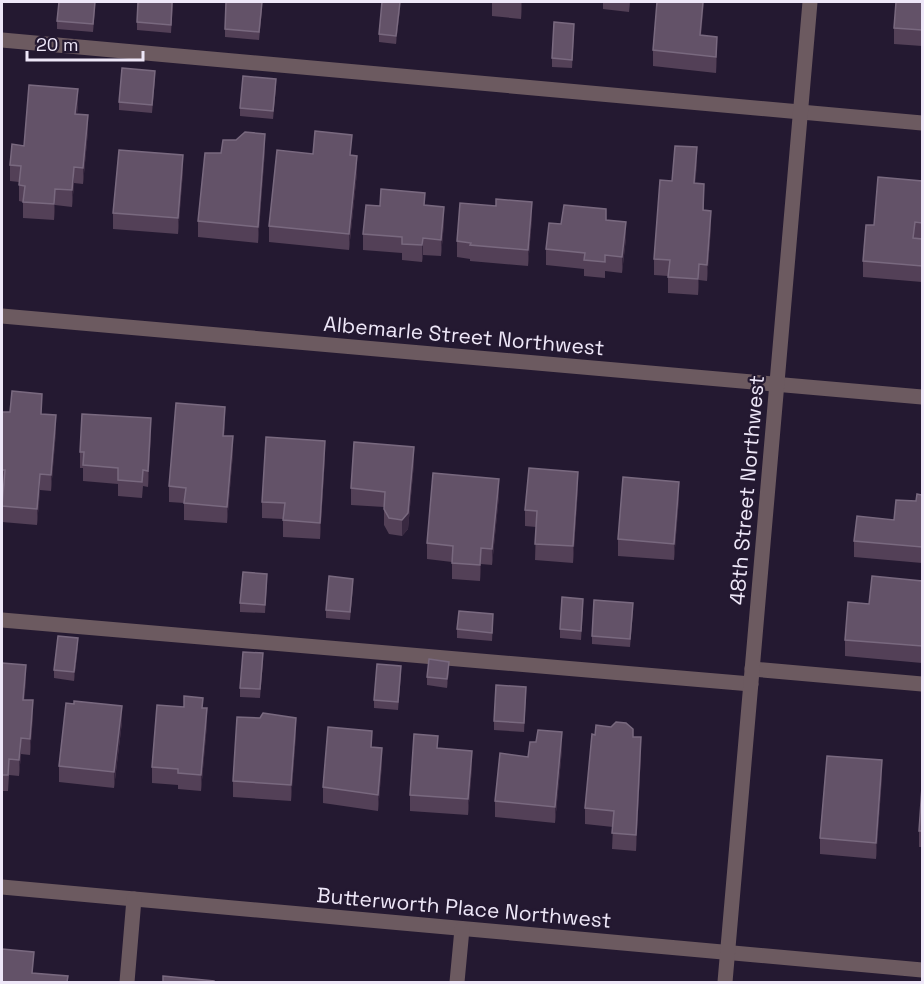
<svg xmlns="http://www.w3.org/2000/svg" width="924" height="984" viewBox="0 0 924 984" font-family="'Space Grotesk',sans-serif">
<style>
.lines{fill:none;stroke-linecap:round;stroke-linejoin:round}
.minor{stroke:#6c5a60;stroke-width:15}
.wall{fill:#534057}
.shaded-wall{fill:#392941}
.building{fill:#635268;stroke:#79697f;stroke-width:1.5}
.labels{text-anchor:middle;stroke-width:4.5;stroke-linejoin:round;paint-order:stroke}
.street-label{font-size:21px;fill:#eee7f8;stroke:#241931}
</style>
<rect width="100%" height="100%" fill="#241931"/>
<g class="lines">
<g class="minor">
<path d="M 2,40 L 922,123"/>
<path d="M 2,316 L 922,397"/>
<path d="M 2,620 L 751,684"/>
<path d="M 752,669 L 922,684"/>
<path d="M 2,887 L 922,970"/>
<path d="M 127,982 L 134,899"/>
<path d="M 457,982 L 462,929"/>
<path d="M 725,982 L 810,2"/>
</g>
</g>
<g class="wall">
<path d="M 173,2 L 171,33 L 137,30 L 137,22 Z"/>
<path d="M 492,2 L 522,2 L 521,19 L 492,16 Z"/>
<path d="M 603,2 L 630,2 L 629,12 L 603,9 Z"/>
<path d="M 922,2 L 922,46 L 894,44 L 894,28 Z"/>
<path d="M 95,9 L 93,32 L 57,29 L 57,21 Z"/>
<path d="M 400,9 L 396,44 L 379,42 L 379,34 Z"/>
<path d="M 262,10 L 259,40 L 225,37 L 225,29 Z"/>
<path d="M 574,32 L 572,68 L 552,67 L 552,58 Z"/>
<path d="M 701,35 L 717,53 L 716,73 L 653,66 L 653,50 Z"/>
<path d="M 155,79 L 152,113 L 119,110 L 119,102 Z"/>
<path d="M 276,87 L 273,119 L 240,116 L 240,108 Z"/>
<path d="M 78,105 L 77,114 L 88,131 L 83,184 L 74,183 L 72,207 L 55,205 L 54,220 L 23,218 L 23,202 L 19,201 L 19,182 L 10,181 L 10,165 L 24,146 Z"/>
<path d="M 265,150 L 258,243 L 198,237 L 198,221 L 221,153 Z"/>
<path d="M 313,154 L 352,155 L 357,172 L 349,250 L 269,242 L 269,226 Z"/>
<path d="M 697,164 L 695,183 L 704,200 L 704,210 L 711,227 L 707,281 L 699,280 L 698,295 L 668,293 L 668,276 L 654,275 L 654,259 L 672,181 Z"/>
<path d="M 183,171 L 178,234 L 113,229 L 113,213 Z"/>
<path d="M 922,181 L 922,282 L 863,277 L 863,261 L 874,225 Z"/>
<path d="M 425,205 L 444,223 L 441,256 L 423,255 L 422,262 L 402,260 L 402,253 L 363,250 L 363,234 L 380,206 Z"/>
<path d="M 532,218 L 528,266 L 470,261 L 470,259 L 457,257 L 457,241 Z"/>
<path d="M 606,220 L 626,238 L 622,273 L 605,271 L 605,278 L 584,276 L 584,269 L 546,265 L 546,249 L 561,224 Z"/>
<path d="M 2,412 L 42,414 L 56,431 L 51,491 L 40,490 L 37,525 L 2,522 L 2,506 L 3,486 L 2,486 Z"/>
<path d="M 225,423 L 224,436 L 233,453 L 227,523 L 184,520 L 184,503 L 169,502 L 169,486 Z"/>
<path d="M 151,434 L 148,487 L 143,486 L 142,498 L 118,496 L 118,484 L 83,481 L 83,468 L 80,468 L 80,452 Z"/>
<path d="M 325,457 L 320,539 L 283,537 L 283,519 L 262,518 L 262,502 Z"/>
<path d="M 414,463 L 408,529 L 402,536 L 389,534 L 384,525 L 384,507 L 351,505 L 351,488 Z"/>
<path d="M 578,488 L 573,563 L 535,560 L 536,527 L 525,526 L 525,510 Z"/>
<path d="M 499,495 L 492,565 L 481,564 L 480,581 L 452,579 L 452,562 L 427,559 L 427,543 Z"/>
<path d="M 922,495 L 922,563 L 854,557 L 854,541 L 894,520 Z"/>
<path d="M 679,498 L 674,560 L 618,556 L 618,539 Z"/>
<path d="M 922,581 L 922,663 L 845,656 L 845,640 L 869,604 Z"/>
<path d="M 267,582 L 265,613 L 240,612 L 240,603 Z"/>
<path d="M 353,587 L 350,620 L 326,618 L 326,610 Z"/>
<path d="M 583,607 L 581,640 L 560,638 L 560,629 Z"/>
<path d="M 633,611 L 630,647 L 592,644 L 592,636 Z"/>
<path d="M 493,622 L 492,641 L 457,638 L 457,629 Z"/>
<path d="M 78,646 L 74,681 L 54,678 L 54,670 Z"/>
<path d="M 263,661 L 260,698 L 240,697 L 240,688 Z"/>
<path d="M 2,663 L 26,681 L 24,700 L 33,716 L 30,755 L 21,754 L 19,776 L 9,775 L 8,791 L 2,791 Z"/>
<path d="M 449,670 L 447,688 L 427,685 L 427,677 Z"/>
<path d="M 401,675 L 398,710 L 374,708 L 374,700 Z"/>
<path d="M 526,695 L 524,732 L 494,730 L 494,721 Z"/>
<path d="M 184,707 L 203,708 L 207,724 L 201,791 L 178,789 L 178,785 L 152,783 L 152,767 Z"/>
<path d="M 122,722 L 114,788 L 59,782 L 59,766 Z"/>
<path d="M 296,734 L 291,801 L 233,797 L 233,781 Z"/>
<path d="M 633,737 L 641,754 L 636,851 L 612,849 L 613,827 L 585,824 L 585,808 Z"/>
<path d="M 438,749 L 472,767 L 468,815 L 410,811 L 410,795 Z"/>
<path d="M 562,749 L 555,823 L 495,817 L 495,801 L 528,757 Z"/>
<path d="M 382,764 L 378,811 L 323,803 L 323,787 Z"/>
<path d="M 882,777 L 876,859 L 820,854 L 820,838 Z"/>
<path d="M 922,787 L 922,847 L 919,847 L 919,831 Z"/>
</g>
<g class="shaded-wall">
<path d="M 400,2 L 400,9 L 396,44 L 396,36 Z"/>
<path d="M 521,2 L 522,2 L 521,19 Z"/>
<path d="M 703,2 L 704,2 L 700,51 L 700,35 Z"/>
<path d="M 717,37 L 717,53 L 716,73 L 716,57 Z"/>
<path d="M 78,89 L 78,105 L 75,130 L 75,114 Z"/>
<path d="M 88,115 L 88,131 L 83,184 L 83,168 Z"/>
<path d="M 265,134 L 265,150 L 258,243 L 258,227 Z"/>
<path d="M 697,147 L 697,164 L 694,199 L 694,183 Z"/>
<path d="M 183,155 L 183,171 L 178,234 L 178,218 Z"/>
<path d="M 357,156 L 357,172 L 349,250 L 349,234 Z"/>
<path d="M 74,167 L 74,183 L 72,207 L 72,190 Z"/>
<path d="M 55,189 L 55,205 L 54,220 L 54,204 Z"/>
<path d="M 532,202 L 532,218 L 528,266 L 528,250 Z"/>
<path d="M 444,207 L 444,223 L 441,256 L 441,240 Z"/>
<path d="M 711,211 L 711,227 L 707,281 L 707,265 Z"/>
<path d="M 626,222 L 626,238 L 622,273 L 622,257 Z"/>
<path d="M 423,238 L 423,255 L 422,262 L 422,245 Z"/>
<path d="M 699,264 L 699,280 L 698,295 L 698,279 Z"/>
<path d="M 225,407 L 225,423 L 223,452 L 223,436 Z"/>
<path d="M 56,415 L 56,431 L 51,491 L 51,475 Z"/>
<path d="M 151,418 L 151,434 L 148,487 L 148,471 Z"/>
<path d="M 233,436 L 233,453 L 227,523 L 227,507 Z"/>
<path d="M 325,441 L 325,457 L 320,539 L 320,523 Z"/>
<path d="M 414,447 L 414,463 L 408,529 L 402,536 L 402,520 Z"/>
<path d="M 578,472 L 578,488 L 573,563 L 573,546 Z"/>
<path d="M 40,474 L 40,490 L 37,525 L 37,509 Z"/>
<path d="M 499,479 L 499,495 L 492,565 L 492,549 Z"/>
<path d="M 679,482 L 679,498 L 674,560 L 674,544 Z"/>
<path d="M 481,548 L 481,564 L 480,581 L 480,565 Z"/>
<path d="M 78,638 L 78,646 L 74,681 L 74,672 Z"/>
<path d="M 449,662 L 449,670 L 447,688 L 447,679 Z"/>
<path d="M 26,665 L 26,681 L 23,716 L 23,700 Z"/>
<path d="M 33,700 L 33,716 L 30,755 L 30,739 Z"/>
<path d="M 122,706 L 122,722 L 114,788 L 114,772 Z"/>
<path d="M 207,708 L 207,724 L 201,791 L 201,775 Z"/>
<path d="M 296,718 L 296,734 L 291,801 L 291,785 Z"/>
<path d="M 562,732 L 562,749 L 555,823 L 555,807 Z"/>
<path d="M 641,737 L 641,754 L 636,851 L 636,835 Z"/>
<path d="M 21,738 L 21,754 L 19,776 L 19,760 Z"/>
<path d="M 382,748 L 382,764 L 378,811 L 378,795 Z"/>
<path d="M 472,751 L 472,767 L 468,815 L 468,799 Z"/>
<path d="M 882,760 L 882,777 L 876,859 L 876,843 Z"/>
</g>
<g class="building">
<path d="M 59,2 L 95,2 L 93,24 L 57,21 Z"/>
<path d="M 138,2 L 172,2 L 171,25 L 137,22 Z"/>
<path d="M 226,2 L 262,2 L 259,32 L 225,29 Z"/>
<path d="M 382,2 L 400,2 L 396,36 L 379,34 Z"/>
<path d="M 657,2 L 703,2 L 700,35 L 717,37 L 716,57 L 653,50 Z"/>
<path d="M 896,2 L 922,2 L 922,30 L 894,28 Z"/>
<path d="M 554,22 L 574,24 L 572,60 L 552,58 Z"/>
<path d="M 122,68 L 155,71 L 152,105 L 119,102 Z"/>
<path d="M 243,76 L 276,79 L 273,111 L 240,108 Z"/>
<path d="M 29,85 L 78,89 L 75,114 L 88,115 L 83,168 L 74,167 L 72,190 L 55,189 L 54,204 L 23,202 L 25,186 L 19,185 L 21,166 L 10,165 L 12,144 L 24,146 Z"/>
<path d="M 315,131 L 352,135 L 350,155 L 357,156 L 349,234 L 269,226 L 277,150 L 313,154 Z"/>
<path d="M 245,132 L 265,134 L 258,227 L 198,221 L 205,153 L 221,153 L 223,140 L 236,140 Z"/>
<path d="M 675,146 L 697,147 L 694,183 L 704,184 L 703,210 L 711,211 L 707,265 L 699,264 L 698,279 L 668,277 L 670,260 L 654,259 L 660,180 L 672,181 Z"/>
<path d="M 119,150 L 183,155 L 178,218 L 113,213 Z"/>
<path d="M 878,177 L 922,181 L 922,223 L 915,222 L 913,238 L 922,239 L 922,266 L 863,261 L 866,225 L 874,225 Z"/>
<path d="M 381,189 L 425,193 L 424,205 L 444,207 L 441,240 L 423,238 L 422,245 L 402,244 L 402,237 L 363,234 L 366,205 L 380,206 Z"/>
<path d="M 496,199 L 532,202 L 528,250 L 470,245 L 471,243 L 457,241 L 460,203 L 496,206 Z"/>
<path d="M 564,205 L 606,209 L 606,220 L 626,222 L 622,257 L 605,255 L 605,262 L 584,260 L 585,253 L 546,249 L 549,223 L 561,224 Z"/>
<path d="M 12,391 L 42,394 L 41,414 L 56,415 L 51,475 L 40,474 L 37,509 L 2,506 L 5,470 L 2,470 L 2,412 L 10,412 Z"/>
<path d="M 176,403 L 225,407 L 223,436 L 233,436 L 227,507 L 184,503 L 186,488 L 169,486 Z"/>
<path d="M 82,414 L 151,418 L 148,471 L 143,470 L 142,482 L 118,480 L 118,468 L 83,465 L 84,452 L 80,452 Z"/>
<path d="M 266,437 L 325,441 L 320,523 L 283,520 L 285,503 L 262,502 Z"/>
<path d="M 354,442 L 414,447 L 408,513 L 402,520 L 389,518 L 384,509 L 385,492 L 351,488 Z"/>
<path d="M 529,468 L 578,472 L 573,546 L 535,544 L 537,511 L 525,510 Z"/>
<path d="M 433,473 L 499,479 L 492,549 L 481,548 L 480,565 L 452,563 L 453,546 L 427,543 Z"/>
<path d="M 623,477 L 679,482 L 674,544 L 618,539 Z"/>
<path d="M 917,494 L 922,495 L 922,547 L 854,541 L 857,516 L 894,520 L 896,500 L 916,501 Z"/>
<path d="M 243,572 L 267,574 L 265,605 L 240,603 Z"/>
<path d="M 329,576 L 353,579 L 350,612 L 326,610 Z"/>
<path d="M 872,576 L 922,581 L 922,646 L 845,640 L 848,602 L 869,604 Z"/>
<path d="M 562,597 L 583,599 L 581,631 L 560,629 Z"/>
<path d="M 594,600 L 633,603 L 630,639 L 592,636 Z"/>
<path d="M 459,611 L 493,614 L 492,633 L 457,629 Z"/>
<path d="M 58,636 L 78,638 L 74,672 L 54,670 Z"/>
<path d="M 243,652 L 263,653 L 260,689 L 240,688 Z"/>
<path d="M 429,659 L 449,662 L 447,679 L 427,677 Z"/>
<path d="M 2,663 L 26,665 L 23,700 L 33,700 L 30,739 L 21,738 L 19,760 L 9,759 L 8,775 L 2,775 Z"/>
<path d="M 377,664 L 401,666 L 398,702 L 374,700 Z"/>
<path d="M 496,685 L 526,687 L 524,723 L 494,721 Z"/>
<path d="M 184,696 L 203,698 L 202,708 L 207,708 L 201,775 L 178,773 L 178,769 L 152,767 L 157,705 L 184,707 Z"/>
<path d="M 74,701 L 122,706 L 114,772 L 59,766 L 66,703 L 74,704 Z"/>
<path d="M 263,713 L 296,718 L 291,785 L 233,781 L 237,717 L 260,718 Z"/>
<path d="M 616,722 L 626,723 L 633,729 L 633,737 L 641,737 L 636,835 L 612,833 L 614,811 L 585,808 L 592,734 L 595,735 L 596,725 L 611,727 Z"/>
<path d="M 328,727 L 372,731 L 371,747 L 382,748 L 378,795 L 323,787 Z"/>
<path d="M 538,730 L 562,732 L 555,807 L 495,801 L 500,753 L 528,757 L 530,742 L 536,742 Z"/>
<path d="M 414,734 L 438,736 L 437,748 L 472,751 L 468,799 L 410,795 Z"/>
<path d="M 827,756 L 882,760 L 876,843 L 820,838 Z"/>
<path d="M 922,787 L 922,831 L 919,831 Z"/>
<path d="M 2,949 L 34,952 L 32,973 L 68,976 L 67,982 L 2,982 Z"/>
<path d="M 163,976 L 214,981 L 214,982 L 163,982 Z"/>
</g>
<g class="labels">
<g class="street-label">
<text transform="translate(464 336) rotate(5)" y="7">Albemarle Street Northwest</text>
<text transform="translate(747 490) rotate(-85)" y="7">48th Street Northwest</text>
<text transform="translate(464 908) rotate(5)" y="7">Butterworth Place Northwest</text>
</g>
</g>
<rect width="924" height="984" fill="none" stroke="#eee7f8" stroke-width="6"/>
<path d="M27 51v9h116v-9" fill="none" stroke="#eee7f8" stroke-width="3"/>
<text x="36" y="51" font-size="18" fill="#eee7f8" stroke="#241931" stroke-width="4.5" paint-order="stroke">20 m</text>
</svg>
